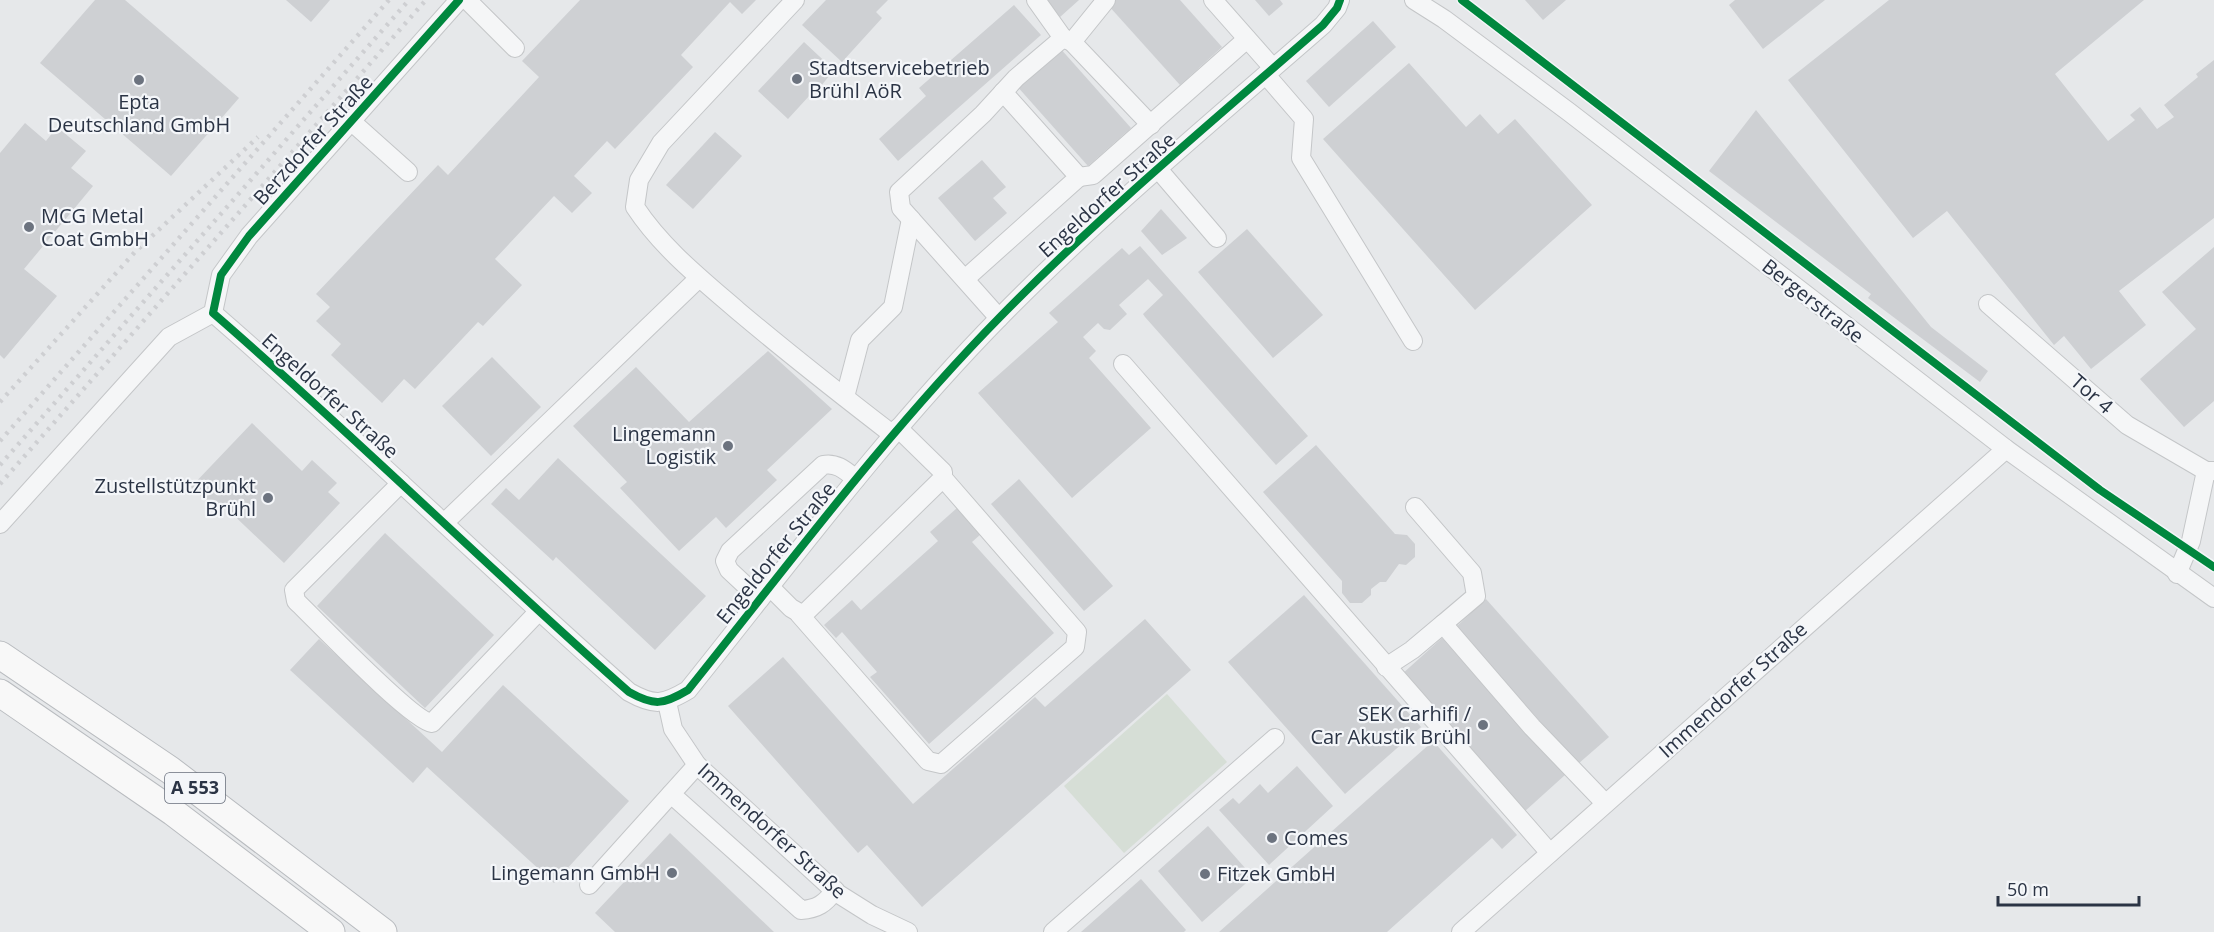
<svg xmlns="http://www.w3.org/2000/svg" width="2214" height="932" viewBox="0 0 2214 932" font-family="'Open Sans',sans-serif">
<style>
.green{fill:#d6ded6}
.building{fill:#ced0d3}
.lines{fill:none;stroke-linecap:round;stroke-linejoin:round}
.minor-casing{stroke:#c4c6c8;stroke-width:20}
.highway-casing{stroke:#b8bbbf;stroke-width:29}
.minor{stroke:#f5f6f7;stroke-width:18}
.highway{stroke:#f8f8f8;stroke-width:27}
.rail{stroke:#cecfd2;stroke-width:4.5;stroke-dasharray:3 6;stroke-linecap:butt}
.cycleway-casing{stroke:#f4f6f9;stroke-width:11}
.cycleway{stroke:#00873e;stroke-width:8}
.poi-dot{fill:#6c737f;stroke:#f4f6f9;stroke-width:2}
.labels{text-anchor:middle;stroke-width:4.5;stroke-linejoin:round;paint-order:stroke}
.shield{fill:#f4f6f9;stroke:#676e7b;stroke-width:1.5}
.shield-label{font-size:18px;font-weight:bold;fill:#2b3445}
.poi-label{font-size:20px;fill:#2b3445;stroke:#f4f6f9;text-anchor:start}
.street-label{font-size:20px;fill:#2b3445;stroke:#f4f6f9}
</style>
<rect width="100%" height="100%" fill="#e6e8ea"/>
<path class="green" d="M 1167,694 L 1227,762 L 1124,853 L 1064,786 Z"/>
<g class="building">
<path d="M 95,0 L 125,0 L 239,98 L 171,176 L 40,63 Z"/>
<path d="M 286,0 L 330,0 L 311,22 Z"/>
<path d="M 580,0 L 756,0 L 742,14 L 730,2 L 681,55 L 693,67 L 615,149 L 607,141 L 574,176 L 592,193 L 572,213 L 554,196 L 495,259 L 522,285 L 483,326 L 478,322 L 415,389 L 404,379 L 382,403 L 331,355 L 341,344 L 316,321 L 330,307 L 316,294 L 438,165 L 448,175 L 539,77 L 522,61 Z"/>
<path d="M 826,0 L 888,0 L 876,12 L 882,18 L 842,62 L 802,25 Z"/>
<path d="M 1046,0 L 1079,0 L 1060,17 Z"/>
<path d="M 1114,0 L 1180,0 L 1222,47 L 1180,85 L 1108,5 Z"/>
<path d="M 1255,0 L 1280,0 L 1283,4 L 1269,16 Z"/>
<path d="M 1525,0 L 1566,0 L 1543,20 Z"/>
<path d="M 1735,0 L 1825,0 L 1763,49 L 1729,5 Z"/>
<path d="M 1889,0 L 2144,0 L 2055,74 L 2108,141 L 2135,120 L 2130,115 L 2140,107 L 2157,129 L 2174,117 L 2164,105 L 2198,77 L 2196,74 L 2214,60 L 2214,218 L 2119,291 L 2146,325 L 2091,369 L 2064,336 L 2054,345 L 1947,211 L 1913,238 L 1788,80 Z"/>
<path d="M 1014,5 L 1041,35 L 898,161 L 879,139 L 926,96 L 919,88 Z"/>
<path d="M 1373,21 L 1396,47 L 1329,107 L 1306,81 Z"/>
<path d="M 804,42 L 834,70 L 812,97 L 810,95 L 788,119 L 758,91 Z"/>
<path d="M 1059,47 L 1131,128 L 1088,166 L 1016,85 Z"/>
<path d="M 1409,63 L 1466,127 L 1480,114 L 1498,134 L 1515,119 L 1592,205 L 1475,310 L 1323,139 Z"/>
<path d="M 1756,110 L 1931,327 L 1988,371 L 1980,382 L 1868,298 L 1871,294 L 1709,171 Z"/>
<path d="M 25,123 L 46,141 L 57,127 L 86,151 L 71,168 L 93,186 L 24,269 L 57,296 L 4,359 L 0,355 L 0,153 Z"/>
<path d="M 715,132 L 742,156 L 693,209 L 666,185 Z"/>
<path d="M 982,160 L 1006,187 L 993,198 L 1007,213 L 975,241 L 938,198 Z"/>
<path d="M 1161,209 L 1187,238 L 1162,255 L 1141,231 Z"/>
<path d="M 1247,229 L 1323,315 L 1273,358 L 1198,272 Z"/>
<path d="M 1140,246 L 1308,436 L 1276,465 L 1145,317 L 1143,314 L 1163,295 L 1148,279 L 1119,305 L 1127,314 L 1110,330 L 1104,329 L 1098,323 L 1083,337 L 1096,351 L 1089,358 L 1151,428 L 1072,498 L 978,393 L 1058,322 L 1049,313 L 1122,248 L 1129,255 Z"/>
<path d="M 2214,247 L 2214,401 L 2184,427 L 2140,379 L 2196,329 L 2162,292 Z"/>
<path d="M 768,351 L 832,409 L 767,470 L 777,480 L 726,528 L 716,517 L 679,551 L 620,488 L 627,482 L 573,426 L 636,367 L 689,422 Z"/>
<path d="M 492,357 L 541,407 L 491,456 L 442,406 Z"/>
<path d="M 252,423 L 302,471 L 312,460 L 337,483 L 328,492 L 340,503 L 284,563 L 225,507 L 219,513 L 191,487 Z"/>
<path d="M 1316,445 L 1395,534 L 1407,535 L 1415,544 L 1415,557 L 1406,565 L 1399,564 L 1386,582 L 1380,582 L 1371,589 L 1371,595 L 1362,603 L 1350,603 L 1342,593 L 1342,581 L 1263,492 Z"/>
<path d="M 558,458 L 706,596 L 655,650 L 556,557 L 553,561 L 491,504 L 506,488 L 519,500 Z"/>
<path d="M 1019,479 L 1113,586 L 1084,611 L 991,504 Z"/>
<path d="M 957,508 L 981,534 L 972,542 L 1054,633 L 929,744 L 870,677 L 877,672 L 842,632 L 836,638 L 824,625 L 852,600 L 861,610 L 938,541 L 930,532 Z"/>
<path d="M 385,533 L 494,635 L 425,708 L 317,606 Z"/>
<path d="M 1304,595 L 1421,727 L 1345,794 L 1228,662 Z"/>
<path d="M 1486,599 L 1609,737 L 1578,764 L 1456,627 Z"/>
<path d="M 1145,619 L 1191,670 L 922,907 L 867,845 L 858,853 L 728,706 L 783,657 L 913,804 L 1035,697 L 1045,707 Z"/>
<path d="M 1442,638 L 1565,775 L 1524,812 L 1401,675 Z"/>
<path d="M 319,639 L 442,752 L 503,685 L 629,801 L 554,883 L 427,767 L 413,783 L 290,670 Z"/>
<path d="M 1433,741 L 1517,835 L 1502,849 L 1492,838 L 1387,932 L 1219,932 Z"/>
<path d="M 1297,766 L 1333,806 L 1269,865 L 1219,810 L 1233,798 L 1239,804 L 1260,784 L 1268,793 Z"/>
<path d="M 1208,826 L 1253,877 L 1202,922 L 1158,871 Z"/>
<path d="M 670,833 L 774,932 L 615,932 L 595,913 Z"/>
<path d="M 1141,879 L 1186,930 L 1184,932 L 1081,932 Z"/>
</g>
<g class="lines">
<g class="minor-casing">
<g id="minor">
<path d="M 467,0 L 515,48"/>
<path d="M 795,0 L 661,143 L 639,180 L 635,207 C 662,248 701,279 738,311 C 788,353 840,394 892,434"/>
<path d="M 1036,0 L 1063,38"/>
<path d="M 1213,0 L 1273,68"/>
<path d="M 1414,0 L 1444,19 L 1569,112 L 2006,449 L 2214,598"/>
<path d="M 1072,42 L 1106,0"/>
<path d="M 1266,75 L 1304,119 L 1301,158 L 1413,341"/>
<path d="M 352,122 L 408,172"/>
<path d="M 1158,169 L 1217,238"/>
<path d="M 1079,177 L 1093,175 L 1247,39"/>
<path d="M 965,279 L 1079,177 L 1003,92"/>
<path d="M 1988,304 L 2127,425 L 2206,471"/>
<path d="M 213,313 C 355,436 488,568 629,692 C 654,706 663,705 688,690 C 789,564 886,433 1000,317 C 1101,214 1214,120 1323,25 L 1337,8 L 1340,0"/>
<path d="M 999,318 L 901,208 L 899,192 L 983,114 L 1016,78 L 1063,38 L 1072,42 L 1151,125"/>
<path d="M 1123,364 L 1550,853"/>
<path d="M 845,397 L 860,340 L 893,307 L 911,219"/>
<path d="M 401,483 L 294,590 L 296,601 C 317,621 412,721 432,723 L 538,612"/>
<path d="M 1415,507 L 1472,573 L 1476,596 L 1443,624"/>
<path d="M 444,523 L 699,278"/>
<path d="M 0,524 L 169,337 L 213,313 L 221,275 L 249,236 L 459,0"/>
<path d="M 2177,574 L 2191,541 L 2206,471 L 2214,471"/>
<path d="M 770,587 L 791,608 L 803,615 L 943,478 L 943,472 L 898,428"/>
<path d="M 760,599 L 729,570 L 725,561 L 730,551 L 823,465 C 837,462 846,471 856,479"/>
<path d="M 799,614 L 928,761 L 941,764 L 1075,647 L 1077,632 L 943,478"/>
<path d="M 1386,667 L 1412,650 L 1443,624 L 1532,727 L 1605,803"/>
<path d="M 667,702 L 673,729 L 697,765 L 837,893 L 872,915 L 908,932"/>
<path d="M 671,794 L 801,910 C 817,909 825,904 835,890"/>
<path d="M 589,885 L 697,765"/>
<path d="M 1053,932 L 1275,738"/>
<path d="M 1461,932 L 2006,449"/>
</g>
</g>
<g class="highway-casing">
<g id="highway">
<path d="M 0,655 L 170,770 L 383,932"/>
<path d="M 0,693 L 173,812 L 331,932"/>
</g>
</g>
<use href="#minor" class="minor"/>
<use href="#highway" class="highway"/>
<g class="rail">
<path d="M 0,402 L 135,252 L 258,137"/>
<path d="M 0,441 L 389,0"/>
<path d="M 0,465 L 409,0"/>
<path d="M 0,484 L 426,0"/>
</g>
<g class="cycleway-casing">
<g id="cycleway">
<path d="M 459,0 L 249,236 L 221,275 L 213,313 C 355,436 488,568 629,692 C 654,706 663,705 688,690 C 789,564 886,433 1000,317 C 1101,214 1214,120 1323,25 L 1337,8 L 1340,0"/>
<path d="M 1462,0 L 2100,490 L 2214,567"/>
</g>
</g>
<use href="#cycleway" class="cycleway"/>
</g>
<g class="poi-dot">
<circle cx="797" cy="79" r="6"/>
<circle cx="139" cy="80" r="6"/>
<circle cx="29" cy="227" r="6"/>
<circle cx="728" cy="446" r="6"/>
<circle cx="268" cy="498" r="6"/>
<circle cx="1483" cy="725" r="6"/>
<circle cx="1272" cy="838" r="6"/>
<circle cx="672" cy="873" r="6"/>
<circle cx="1205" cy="874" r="6"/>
</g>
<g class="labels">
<rect class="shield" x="165" y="773" width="60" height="30" rx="4.5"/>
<g class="shield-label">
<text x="195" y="794">A 553</text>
</g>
<g class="poi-label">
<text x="809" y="75">Stadtservicebetrieb<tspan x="809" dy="23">Brühl AöR</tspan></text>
<text x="139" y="109" text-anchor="middle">Epta<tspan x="139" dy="23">Deutschland GmbH</tspan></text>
<text x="41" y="223">MCG Metal<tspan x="41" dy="23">Coat GmbH</tspan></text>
<text x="716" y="441" text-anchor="end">Lingemann<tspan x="716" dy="23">Logistik</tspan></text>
<text x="256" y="493" text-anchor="end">Zustellstützpunkt<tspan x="256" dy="23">Brühl</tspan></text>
<text x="1471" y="721" text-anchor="end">SEK Carhifi /<tspan x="1471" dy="23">Car Akustik Brühl</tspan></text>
<text x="1284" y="845">Comes</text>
<text x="660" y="880" text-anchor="end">Lingemann GmbH</text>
<text x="1217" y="881">Fitzek GmbH</text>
</g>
<g class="street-label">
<text transform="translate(313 140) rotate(-48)" y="7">Berzdorfer Straße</text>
<text transform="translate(1107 195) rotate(-42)" y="7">Engeldorfer Straße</text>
<text transform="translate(1813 301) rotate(38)" y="7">Bergerstraße</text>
<text transform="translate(2092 394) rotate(41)" y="7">Tor 4</text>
<text transform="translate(330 396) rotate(42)" y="7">Engeldorfer Straße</text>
<text transform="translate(776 553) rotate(-51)" y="7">Engeldorfer Straße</text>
<text transform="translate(1733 690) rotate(-42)" y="7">Immendorfer Straße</text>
<text transform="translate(772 831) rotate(42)" y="7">Immendorfer Straße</text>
</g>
</g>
<path d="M1998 896v9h141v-9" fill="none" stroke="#2b3445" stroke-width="3"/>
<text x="2007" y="896" font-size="18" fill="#2b3445" stroke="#f4f6f9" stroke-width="4.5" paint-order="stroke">50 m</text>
</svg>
